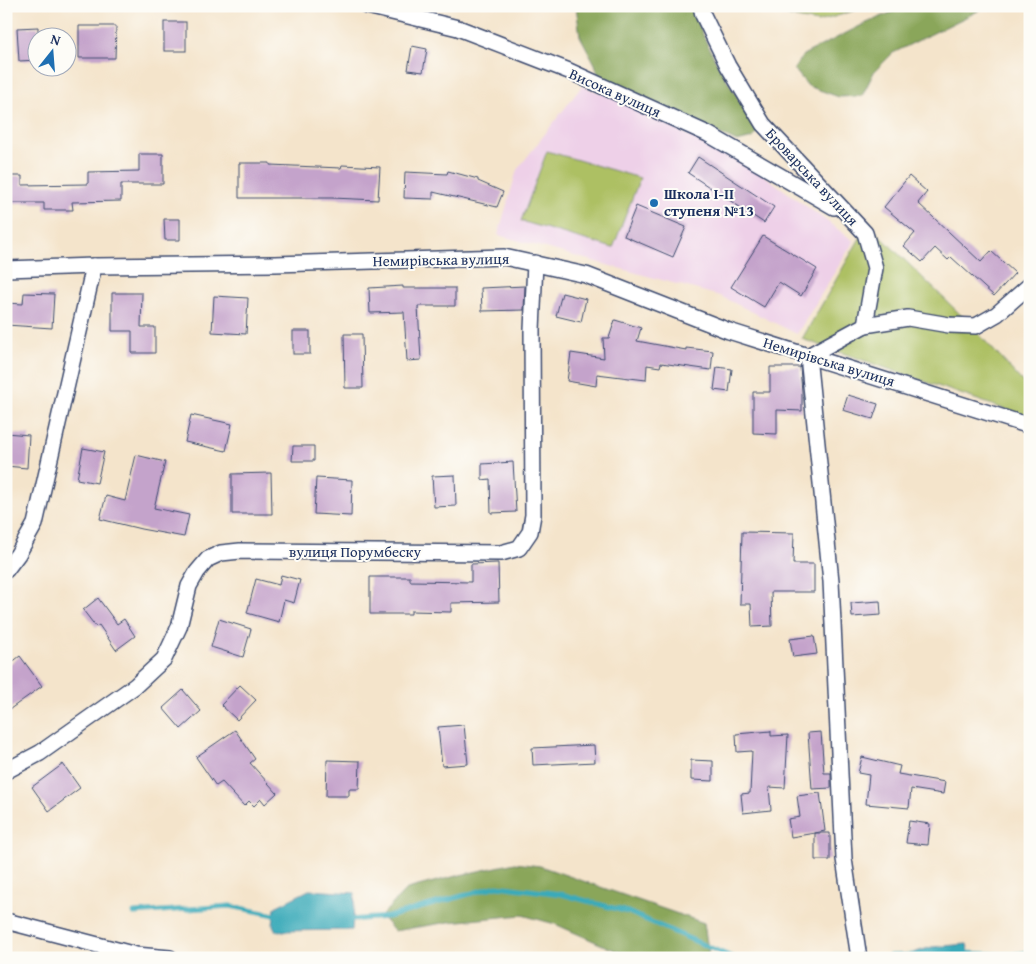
<svg xmlns="http://www.w3.org/2000/svg" width="1036" height="964" viewBox="0 0 1036 964" font-family="'Gentium Book Plus',serif">
<style>
.built{fill:#eed0e8}
.green{fill:#adc064;stroke:#647861}
.forest{fill:#8aa65a;stroke:#526a5c}
.water{fill:#3baab9;stroke:#2b6c8c}
.lines{fill:none;stroke-linecap:round;stroke-linejoin:round}
.stream{stroke:#3baab9;stroke-width:5}
.building{fill:#c4a3cb}
.street-casing{stroke:#3c4a6e;stroke-width:18}
.street{stroke:#fff;stroke-width:15}
.poi-dot{fill:#1f6fb2;stroke:#fdfcf7;stroke-width:2}
.labels{text-anchor:middle;stroke-width:4;stroke-linejoin:round;paint-order:stroke}
.street-label{font-size:15px;fill:#1b2f5e;stroke:#fdfcf7}
.poi-label{font-size:15px;font-weight:bold;fill:#1b2f5e;stroke:#fdfcf7;text-anchor:start}
</style>
<rect width="100%" height="100%" fill="#fdfcf7"/>
<filter id="ink" filterUnits="userSpaceOnUse"><feTurbulence type="fractalNoise" baseFrequency=".02" numOctaves="2"/><feDisplacementMap in="SourceGraphic" scale="10" xChannelSelector="R" yChannelSelector="G"/><feConvolveMatrix kernelMatrix="1 2 1 2 8 2 1 2 1" color-interpolation-filters="sRGB"/></filter>
<filter id="wash" filterUnits="userSpaceOnUse"><feTurbulence type="fractalNoise" baseFrequency=".0096" numOctaves="4" result="noise"/><feDisplacementMap in="SourceGraphic" scale="20" xChannelSelector="R" yChannelSelector="G"/><feGaussianBlur stdDeviation="1.12" result="paint"/><feColorMatrix in="noise" values="0 0 0 0 0 0 0 0 0 0 0 0 0 0 0 0 0 1.4 0 .05"/><feComposite in="paint" operator="in"/></filter>
<g filter="url(#wash)">
<rect width="100%" height="100%" fill="#f4e4cb"/>
<path class="built" d="M 582,86 L 611,97 L 751,166 L 854,241 L 797,334 L 720,296 L 498,235 L 517,170 Z"/>
<g class="green">
<path d="M 778,6 L 869,6 L 818,22 L 796,18 L 779,13 Z"/>
<path d="M 547,151 L 640,178 L 613,248 L 521,221 Z"/>
<path d="M 868,224 L 967,321 L 1030,390 L 1030,418 L 802,339 Z"/>
</g>
<g class="forest">
<path d="M 576,6 L 693,6 C 705,51 735,91 758,130 L 753,138 L 737,142 L 671,111 L 600,81 L 595,64 L 580,36 Z"/>
<path d="M 906,6 L 988,6 L 893,53 L 874,72 L 862,96 L 839,97 L 808,86 L 794,69 L 803,55 L 862,25 Z"/>
<path d="M 515,863 L 540,866 L 704,923 L 709,956 L 707,958 L 636,958 L 607,947 L 555,924 L 522,915 L 449,922 L 394,931 L 381,916 L 407,889 L 460,875 Z"/>
</g>
<g class="water">
<path d="M 309,890 L 355,893 L 352,930 L 276,931 L 273,925 L 275,907 Z"/>
<path d="M 967,944 L 970,958 L 914,958 L 913,953 L 932,947 Z"/>
</g>
<g class="lines">
<g class="stream">
<path d="M 134,913 L 230,906 L 280,916"/>
<path d="M 348,920 L 388,917 L 497,886 L 561,894 L 628,912 L 734,958"/>
<path d="M 963,953 L 1011,955 L 1030,952"/>
<path d="M 890,956 L 919,955"/>
</g>
</g>
<g id="blocks">
<g class="building">
<rect x="164" y="22" width="22" height="29"/>
<path d="M 79,26 L 116,26 L 115,58 L 79,58 Z"/>
<path d="M 38,27 L 38,60 L 19,61 L 17,28 Z"/>
<path d="M 412,46 L 427,49 L 423,72 L 408,70 Z"/>
<path d="M 139,154 L 163,154 L 163,184 L 121,184 L 121,201 L 72,202 L 73,210 L 44,210 L 44,203 L 6,203 L 6,176 L 22,176 L 22,185 L 88,184 L 88,172 L 139,171 Z"/>
<path d="M 698,157 L 774,207 L 764,223 L 688,173 Z"/>
<path d="M 239,163 L 270,163 L 270,165 L 341,168 L 342,165 L 380,167 L 378,200 L 332,198 L 239,198 Z"/>
<path d="M 448,171 L 478,179 L 478,181 L 503,192 L 497,207 L 433,192 L 433,199 L 404,198 L 405,172 L 447,174 Z"/>
<path d="M 909,176 L 927,192 L 918,203 L 981,262 L 991,251 L 1015,273 L 994,296 L 951,257 L 948,260 L 935,248 L 922,262 L 904,246 L 915,233 L 884,207 Z"/>
<path d="M 636,206 L 686,227 L 673,257 L 624,236 Z"/>
<path d="M 164,219 L 180,219 L 180,240 L 165,240 Z"/>
<path d="M 763,236 L 817,269 L 801,296 L 779,282 L 764,307 L 731,287 Z"/>
<path d="M 403,286 L 403,288 L 455,288 L 455,306 L 418,306 L 421,360 L 407,361 L 404,312 L 370,313 L 369,288 Z"/>
<path d="M 525,286 L 524,310 L 482,311 L 481,288 Z"/>
<path d="M 24,293 L 54,294 L 52,328 L 6,325 L 6,303 L 23,304 Z"/>
<path d="M 112,293 L 142,293 L 141,327 L 155,327 L 155,353 L 132,353 L 132,331 L 112,331 Z"/>
<path d="M 562,293 L 586,299 L 581,322 L 556,316 Z"/>
<path d="M 214,296 L 248,298 L 246,334 L 212,332 Z"/>
<path d="M 615,320 L 641,328 L 637,341 L 686,350 L 686,348 L 713,351 L 711,370 L 661,363 L 660,367 L 647,365 L 646,380 L 597,374 L 596,386 L 567,381 L 571,353 L 604,358 L 603,338 L 609,338 Z"/>
<rect x="293" y="331" width="17" height="23"/>
<path d="M 344,334 L 362,334 L 363,388 L 345,388 Z"/>
<path d="M 717,367 L 732,369 L 729,392 L 714,390 Z"/>
<path d="M 770,367 L 800,367 L 802,392 L 802,411 L 777,410 L 777,434 L 753,433 L 753,392 L 770,392 Z"/>
<path d="M 848,395 L 878,404 L 873,419 L 843,410 Z"/>
<path d="M 191,415 L 232,424 L 226,451 L 185,442 Z"/>
<path d="M 6,433 L 29,435 L 27,468 L 6,466 Z"/>
<path d="M 293,446 L 314,446 L 314,461 L 292,461 Z"/>
<path d="M 83,448 L 104,452 L 97,483 L 77,479 Z"/>
<path d="M 136,455 L 165,462 L 154,508 L 189,515 L 184,537 L 141,529 L 100,519 L 106,496 L 125,501 Z"/>
<path d="M 513,462 L 516,512 L 491,513 L 490,479 L 482,480 L 482,464 Z"/>
<path d="M 271,473 L 272,514 L 232,514 L 232,474 Z"/>
<path d="M 455,475 L 456,506 L 434,507 L 432,476 Z"/>
<path d="M 316,478 L 352,480 L 351,516 L 314,514 Z"/>
<path d="M 742,532 L 794,533 L 793,564 L 814,564 L 814,592 L 771,592 L 772,626 L 752,627 L 751,604 L 740,604 Z"/>
<path d="M 498,563 L 499,602 L 451,603 L 451,612 L 411,611 L 411,614 L 370,614 L 370,577 L 410,577 L 410,581 L 471,582 L 471,564 Z"/>
<path d="M 281,575 L 300,580 L 294,603 L 284,600 L 279,622 L 247,613 L 256,579 L 279,585 Z"/>
<path d="M 98,598 L 117,624 L 124,619 L 135,636 L 116,650 L 99,625 L 96,627 L 83,610 Z"/>
<path d="M 880,601 L 881,615 L 852,617 L 851,603 Z"/>
<path d="M 219,619 L 251,629 L 243,657 L 211,647 Z"/>
<path d="M 814,636 L 817,654 L 793,657 L 790,639 Z"/>
<path d="M 20,656 L 42,686 L 6,712 L 6,667 Z"/>
<path d="M 240,685 L 256,700 L 237,720 L 221,705 Z"/>
<path d="M 183,690 L 201,711 L 181,729 L 163,708 Z"/>
<path d="M 464,725 L 468,764 L 442,766 L 438,727 Z"/>
<path d="M 235,730 L 255,759 L 250,763 L 277,793 L 265,804 L 261,799 L 254,806 L 249,801 L 244,806 L 222,782 L 216,786 L 196,757 Z"/>
<path d="M 771,731 L 771,736 L 788,735 L 785,788 L 769,787 L 771,810 L 743,813 L 741,794 L 750,793 L 752,751 L 737,752 L 736,734 Z"/>
<path d="M 821,732 L 824,773 L 831,773 L 831,788 L 812,789 L 808,733 Z"/>
<path d="M 594,745 L 595,762 L 533,765 L 532,748 Z"/>
<path d="M 862,757 L 900,766 L 898,774 L 945,782 L 943,794 L 911,789 L 909,808 L 866,804 L 869,775 L 858,773 Z"/>
<path d="M 327,760 L 360,761 L 359,789 L 349,789 L 349,796 L 326,796 Z"/>
<path d="M 691,760 L 713,761 L 713,781 L 691,780 Z"/>
<path d="M 63,764 L 80,788 L 49,811 L 32,787 Z"/>
<path d="M 820,793 L 825,831 L 815,833 L 830,833 L 830,860 L 815,860 L 815,833 L 791,837 L 788,819 L 800,817 L 797,796 Z"/>
<path d="M 909,821 L 930,824 L 928,845 L 906,843 Z"/>
</g>
</g>
</g>
<g filter="url(#ink)">
<use href="#blocks" fill-opacity="0" stroke="#3c4a6e" stroke-width="1"/>
<g class="lines">
<g class="street-casing">
<g id="street">
<path d="M 367,6 L 458,28 L 569,71 L 708,134 L 834,207"/>
<path d="M 701,6 L 703,15 L 728,66 L 763,124 L 865,233 L 875,268 L 865,325 L 808,356 L 831,581 L 844,859 L 859,958"/>
<path d="M 6,269 L 94,266 L 275,264 L 504,257 L 586,275 L 729,331 L 1030,426"/>
<path d="M 865,325 L 908,318 L 949,325 L 976,326 L 997,314 L 1030,285"/>
<path d="M 6,570 L 18,554 L 35,524 L 94,266"/>
<path d="M 6,771 L 40,753 L 135,686 L 164,659 L 179,627 L 189,586 L 197,572 L 208,559 L 221,553 L 240,551 L 501,553 L 519,548 L 530,532 L 533,515 L 532,330 L 535,263"/>
<path d="M 6,921 L 136,955 L 170,958"/>
</g>
</g>
<use href="#street" class="street"/>
</g>
</g>
<circle class="poi-dot" cx="654" cy="203" r="5"/>
<g class="labels">
<g class="street-label">
<text transform="translate(615 93) rotate(24)" y="5">Висока вулиця</text>
<text transform="translate(812 177) rotate(47)" y="5">Броварська вулиця</text>
<text transform="translate(441 260) rotate(-1)" y="5">Немирівська вулиця</text>
<text transform="translate(829 362) rotate(17)" y="5">Немирівська вулиця</text>
<text x="355" y="557">вулиця Порумбеску</text>
</g>
<g class="poi-label">
<text x="664" y="199">Школа I-II<tspan x="664" dy="17">ступеня №13</tspan></text>
</g>
</g>
<rect width="1036" height="964" fill="none" stroke="#fdfcf7" stroke-width="25"/>
<g transform="translate(52 52) rotate(17)"><circle r="24" fill="#fdfcf7" stroke="#a3aaba"/>
<path d="M0-4L9 19L0 12L-9 19Z" fill="#1f6fb2"/>
<text y="-8" font-size="14" font-weight="bold" text-anchor="middle" fill="#1b2f5e">N</text>
</g>
</svg>
